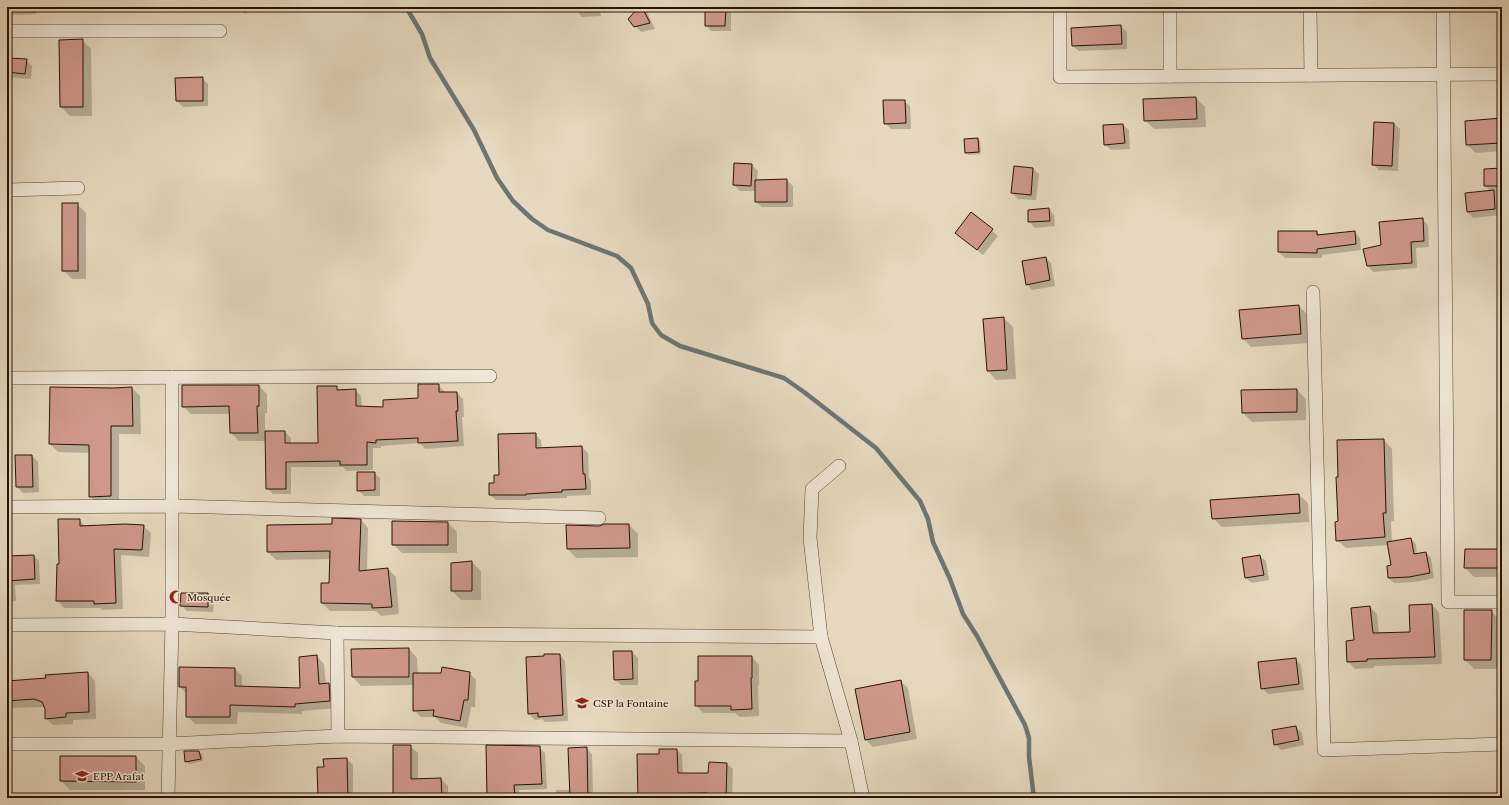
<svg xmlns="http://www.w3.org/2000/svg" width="1509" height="805" viewBox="0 0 1509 805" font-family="'Libre Caslon Text',serif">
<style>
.shadow{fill:#0003}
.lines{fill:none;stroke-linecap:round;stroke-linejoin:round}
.stream{stroke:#6d7573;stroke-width:4.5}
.building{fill:#d0998d;stroke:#281204}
.street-casing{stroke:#584433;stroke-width:14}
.street{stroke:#efe6d5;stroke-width:13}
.labels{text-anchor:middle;stroke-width:3;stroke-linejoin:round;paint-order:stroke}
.poi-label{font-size:10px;fill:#281204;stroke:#efe6d5;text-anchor:start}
</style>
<rect width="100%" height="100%" fill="#e6d9bf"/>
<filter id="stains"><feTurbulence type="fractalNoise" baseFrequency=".005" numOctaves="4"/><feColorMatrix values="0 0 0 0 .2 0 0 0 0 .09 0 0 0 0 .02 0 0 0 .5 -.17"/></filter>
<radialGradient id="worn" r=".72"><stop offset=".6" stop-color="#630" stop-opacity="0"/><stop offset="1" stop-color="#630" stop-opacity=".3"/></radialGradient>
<g class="shadow">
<path d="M 7,7 L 36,7 L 36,14 L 9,15 L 7,13 Z"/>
<path d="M 239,7 L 254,7 L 245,14 Z"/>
<path d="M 579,7 L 600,7 L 601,16 L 582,17 L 579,14 Z"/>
<path d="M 640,7 L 647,12 L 655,29 L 641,32 L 635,26 Z"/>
<path d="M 706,7 L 728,7 L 731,10 L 731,31 L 711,31 L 706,25 Z"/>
<path d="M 1501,7 L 1502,7 L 1502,46 L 1500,44 Z"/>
<path d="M 1121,26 L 1127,32 L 1127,49 L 1079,51 L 1073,46 Z"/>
<path d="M 82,40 L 91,49 L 92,116 L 70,116 L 61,107 Z"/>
<path d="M 7,59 L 26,60 L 32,66 L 31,79 L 7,77 Z"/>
<path d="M 202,78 L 208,84 L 208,106 L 183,107 L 177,101 Z"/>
<path d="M 1196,98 L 1205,107 L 1206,127 L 1154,129 L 1145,120 Z"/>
<path d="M 904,101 L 910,106 L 911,129 L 891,129 L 885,123 Z"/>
<path d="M 1502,119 L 1502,151 L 1476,153 L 1467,145 Z"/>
<path d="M 1394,124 L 1400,129 L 1398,171 L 1379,170 L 1373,164 Z"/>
<path d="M 1123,125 L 1129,130 L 1130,149 L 1111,150 L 1105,145 Z"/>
<path d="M 978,139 L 980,141 L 981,154 L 969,155 L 966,153 Z"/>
<path d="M 735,164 L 752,165 L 758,171 L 757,181 L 787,180 L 793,186 L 793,207 L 762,207 L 756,202 L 756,191 L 740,191 L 734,185 Z"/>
<path d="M 1015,167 L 1033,169 L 1039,174 L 1036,200 L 1018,199 L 1012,193 Z"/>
<path d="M 1502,169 L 1502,193 L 1496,193 L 1499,197 L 1501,215 L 1473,218 L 1468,212 L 1491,191 L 1485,186 Z"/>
<path d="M 77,204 L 86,213 L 86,279 L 72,279 L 63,270 Z"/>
<path d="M 1049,209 L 1054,215 L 1055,226 L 1035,228 L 1029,222 L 1029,211 Z"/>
<path d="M 971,213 L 998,236 L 983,255 L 956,233 Z"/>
<path d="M 1422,219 L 1428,225 L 1429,247 L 1416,248 L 1417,268 L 1373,272 L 1368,266 L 1364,250 L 1382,246 Z"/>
<path d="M 1317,232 L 1320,236 L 1354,232 L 1360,238 L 1361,250 L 1322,255 L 1322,258 L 1285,258 L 1279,252 Z"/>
<path d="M 1046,258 L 1051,263 L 1055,286 L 1032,290 L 1027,284 Z"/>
<path d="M 1299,306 L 1308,315 L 1310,343 L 1251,347 L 1243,338 Z"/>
<path d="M 1004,318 L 1013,327 L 1016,379 L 996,380 L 988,371 Z"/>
<path d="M 438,385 L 444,391 L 444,393 L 457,393 L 463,399 L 464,417 L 462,417 L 464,446 L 425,449 L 420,443 L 381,446 L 381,448 L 373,448 L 373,470 L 347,471 L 343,467 L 291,467 L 291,494 L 273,494 L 267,488 L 266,441 L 239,441 L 231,433 L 231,414 L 191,414 L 183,406 L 259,386 L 267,394 L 267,413 L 265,413 L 265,432 L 285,432 L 291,438 L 291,444 L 319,444 L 336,387 L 341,391 L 355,390 L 361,396 L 362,407 L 384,408 L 419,399 Z"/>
<path d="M 132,388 L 140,396 L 141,434 L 119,434 L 119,504 L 98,505 L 90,496 L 90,453 L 58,452 L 50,444 L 114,389 Z"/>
<path d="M 1297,390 L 1306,399 L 1306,420 L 1252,422 L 1243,413 Z"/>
<path d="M 535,434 L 541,440 L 542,449 L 582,447 L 588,453 L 589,478 L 591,481 L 591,495 L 567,496 L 567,498 L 531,499 L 531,500 L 496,500 L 490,495 L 495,484 L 500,476 Z"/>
<path d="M 1384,440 L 1392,449 L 1394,521 L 1391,521 L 1392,542 L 1411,539 L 1416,544 L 1417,555 L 1426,553 L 1431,558 L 1434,578 L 1415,582 L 1394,583 L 1389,578 L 1392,566 L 1389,545 L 1346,548 L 1337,540 L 1339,522 Z"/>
<path d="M 32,456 L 38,462 L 39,492 L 23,493 L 17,487 Z"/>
<path d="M 374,473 L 380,478 L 380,496 L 364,496 L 358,490 Z"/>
<path d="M 1299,495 L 1308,503 L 1309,522 L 1222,527 L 1213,518 Z"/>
<path d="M 79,520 L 86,527 L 143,526 L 151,533 L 149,557 L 121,555 L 123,609 L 102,610 L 100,608 L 64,608 L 57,600 Z"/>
<path d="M 361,520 L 368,528 L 367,571 L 388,569 L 396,577 L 399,614 L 381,616 L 376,611 L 330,611 L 322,603 L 322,584 L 330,584 L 331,559 L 276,560 L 268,552 L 333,525 Z"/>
<path d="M 448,523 L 457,532 L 457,553 L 402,553 L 393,544 Z"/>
<path d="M 7,524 L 10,527 L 12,557 L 34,556 L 39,561 L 40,584 L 15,585 L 16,601 L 7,602 Z"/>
<path d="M 629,525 L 638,534 L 638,557 L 576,558 L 568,549 L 599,527 Z"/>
<path d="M 1466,550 L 1502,550 L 1502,577 L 1474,577 L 1465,568 Z"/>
<path d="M 1260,556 L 1266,561 L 1269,580 L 1252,583 L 1246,578 Z"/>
<path d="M 472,562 L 481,571 L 481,600 L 461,600 L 452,591 Z"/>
<path d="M 182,594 L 208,594 L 214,600 L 213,612 L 187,611 L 181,605 Z"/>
<path d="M 1432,605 L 1439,612 L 1442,664 L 1374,666 L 1374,668 L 1355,669 L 1348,661 L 1370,607 L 1377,614 L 1379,634 L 1411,632 Z"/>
<path d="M 1465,611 L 1491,611 L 1500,620 L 1500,669 L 1474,669 L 1465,660 Z"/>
<path d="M 409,649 L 417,658 L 418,674 L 469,673 L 476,680 L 475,707 L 471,707 L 467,728 L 441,723 L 435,717 L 421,717 L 414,710 L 414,685 L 361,686 L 353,677 L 352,650 Z"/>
<path d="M 632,652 L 638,658 L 638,685 L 621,685 L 615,679 Z"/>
<path d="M 560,655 L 565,661 L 568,721 L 545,722 L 542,719 L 535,720 L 529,714 Z"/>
<path d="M 317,656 L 324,664 L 326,684 L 329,684 L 337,691 L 337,708 L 302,711 L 302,714 L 238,712 L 237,724 L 195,724 L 187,716 L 187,694 L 180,687 L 235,669 L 242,676 L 242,687 L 301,689 Z"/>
<path d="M 752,657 L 759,665 L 759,685 L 758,685 L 759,716 L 740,717 L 735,713 L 703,713 L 696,705 Z"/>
<path d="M 1295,659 L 1301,665 L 1304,690 L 1268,694 L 1262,688 Z"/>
<path d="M 88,673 L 95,681 L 96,719 L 73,720 L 73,724 L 53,725 L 46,718 L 45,707 L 7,708 L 7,682 L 47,679 Z"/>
<path d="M 900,681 L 908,688 L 917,739 L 873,747 L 866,740 Z"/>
<path d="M 1296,727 L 1302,733 L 1304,745 L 1281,750 L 1275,744 Z"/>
<path d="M 410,746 L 418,753 L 418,780 L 441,779 L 448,786 L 448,798 L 394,798 Z"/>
<path d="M 487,746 L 539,747 L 545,753 L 547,789 L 519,790 L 520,798 L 487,798 Z"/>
<path d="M 586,748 L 592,754 L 593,798 L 556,798 L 556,790 L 571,790 Z"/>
<path d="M 677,750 L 682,755 L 683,774 L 709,774 L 709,763 L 727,764 L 733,769 L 732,798 L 639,798 L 660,755 Z"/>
<path d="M 199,752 L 202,754 L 203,761 L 189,764 L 186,761 Z"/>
<path d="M 136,757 L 145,766 L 145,790 L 70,790 L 61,781 Z"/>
<path d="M 347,759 L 353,765 L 353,798 L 319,798 L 325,768 L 324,760 Z"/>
<path d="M 923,795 L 926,798 L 909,798 Z"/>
<path d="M 39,796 L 41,798 L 27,798 Z"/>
</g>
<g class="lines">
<path class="stream" d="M 406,7 L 422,34 L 430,58 L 474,130 L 497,178 L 513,201 L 532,219 L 548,230 L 617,256 L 631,268 L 648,304 L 652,323 L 661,335 L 680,346 L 784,378 L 804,392 L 876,448 L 920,501 L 928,519 L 933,542 L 950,579 L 963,614 L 977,636 L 1025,725 L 1029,738 L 1029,757 L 1034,798"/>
</g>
<g class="building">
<path d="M 639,7 L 642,7 L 650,23 L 634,27 L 628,19 Z"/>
<path d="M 705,7 L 726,7 L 725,26 L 705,26 Z"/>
<path d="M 1121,25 L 1122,44 L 1072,46 L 1071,28 Z"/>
<path d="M 83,39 L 83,107 L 60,107 L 59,40 Z"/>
<path d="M 7,58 L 27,59 L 25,74 L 7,72 Z"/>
<path d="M 203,77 L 203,101 L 176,101 L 175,78 Z"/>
<path d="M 1196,97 L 1197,119 L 1144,121 L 1143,99 Z"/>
<path d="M 883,100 L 905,100 L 906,123 L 884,124 Z"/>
<path d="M 1502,118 L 1502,143 L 1466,145 L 1465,121 Z"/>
<path d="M 1374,122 L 1394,123 L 1392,166 L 1372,165 Z"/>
<path d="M 1123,124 L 1125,143 L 1104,145 L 1103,125 Z"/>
<path d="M 978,138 L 979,152 L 965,153 L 964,139 Z"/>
<path d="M 734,163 L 752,164 L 751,186 L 733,185 Z"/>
<path d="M 1014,166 L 1033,168 L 1031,195 L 1011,193 Z"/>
<path d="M 1502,168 L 1502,186 L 1484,186 L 1484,169 Z"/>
<path d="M 787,179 L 787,202 L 755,202 L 755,180 Z"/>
<path d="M 1494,190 L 1495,209 L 1467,212 L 1465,193 Z"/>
<rect x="62" y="203" width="16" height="68"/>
<path d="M 1049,208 L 1050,221 L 1028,222 L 1028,210 Z"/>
<path d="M 971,212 L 993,229 L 977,250 L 955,233 Z"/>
<path d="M 1423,218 L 1424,241 L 1411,242 L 1412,263 L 1367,266 L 1363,249 L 1381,245 L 1379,222 Z"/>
<path d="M 1278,231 L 1317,231 L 1317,235 L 1355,231 L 1356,244 L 1317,249 L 1317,253 L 1278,252 Z"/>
<path d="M 1046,257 L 1050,280 L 1026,285 L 1022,261 Z"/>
<path d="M 1299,305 L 1301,334 L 1242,339 L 1239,310 Z"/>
<path d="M 1004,317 L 1007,370 L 987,371 L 983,319 Z"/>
<path d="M 418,384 L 439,384 L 439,392 L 457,392 L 458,411 L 456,411 L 458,441 L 418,443 L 418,438 L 376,440 L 376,443 L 367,442 L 367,465 L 340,465 L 340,461 L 286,462 L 286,489 L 266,489 L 265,431 L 285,431 L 285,443 L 318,443 L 317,386 L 337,386 L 337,390 L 356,389 L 356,406 L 383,407 L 383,400 L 418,398 Z"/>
<path d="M 182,385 L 259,385 L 259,406 L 257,406 L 258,433 L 230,433 L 229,406 L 182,407 Z"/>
<path d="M 50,387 L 114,388 L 132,387 L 133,426 L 111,426 L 111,496 L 89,497 L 89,445 L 49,444 Z"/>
<path d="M 1297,389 L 1297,412 L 1242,413 L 1241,390 Z"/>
<path d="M 536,433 L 536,448 L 582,446 L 583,474 L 585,474 L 586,489 L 562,490 L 562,492 L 526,494 L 526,495 L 489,495 L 489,483 L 494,483 L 494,475 L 499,475 L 498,434 Z"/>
<path d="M 1384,439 L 1386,513 L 1383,513 L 1385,537 L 1336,541 L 1335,522 L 1338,521 L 1336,477 L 1338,477 L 1337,440 Z"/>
<path d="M 15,455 L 32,455 L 33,487 L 16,487 Z"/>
<path d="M 357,472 L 375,472 L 375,490 L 357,491 Z"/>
<path d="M 1299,494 L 1300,513 L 1212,519 L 1210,500 Z"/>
<path d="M 332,518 L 361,519 L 359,571 L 388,568 L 392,607 L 372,608 L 372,604 L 321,603 L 321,583 L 329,583 L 330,551 L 267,552 L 267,525 L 332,524 Z"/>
<path d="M 58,519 L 80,519 L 80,526 L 125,524 L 144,525 L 142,550 L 114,549 L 116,603 L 94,604 L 94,601 L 56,601 L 57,564 L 59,564 Z"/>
<path d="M 392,521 L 448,522 L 448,545 L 392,545 Z"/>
<path d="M 604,524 L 629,524 L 630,548 L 567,549 L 566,525 L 599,526 Z"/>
<path d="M 1411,538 L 1414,554 L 1426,552 L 1430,573 L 1409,577 L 1388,578 L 1387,566 L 1391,565 L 1387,542 Z"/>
<path d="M 1465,549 L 1502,549 L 1502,568 L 1464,568 Z"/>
<path d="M 34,555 L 35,579 L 7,581 L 7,556 Z"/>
<path d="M 1260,555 L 1264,575 L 1245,578 L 1242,558 Z"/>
<path d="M 472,561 L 472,591 L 451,591 L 451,563 Z"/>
<path d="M 181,593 L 208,593 L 208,607 L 180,606 Z"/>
<path d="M 1432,604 L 1435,657 L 1367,659 L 1367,661 L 1347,662 L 1346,641 L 1354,640 L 1351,608 L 1370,606 L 1373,633 L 1410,632 L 1409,605 Z"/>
<path d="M 1464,610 L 1492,610 L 1491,660 L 1464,660 Z"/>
<path d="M 409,648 L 409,677 L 352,677 L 351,649 Z"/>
<path d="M 613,651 L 632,651 L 633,679 L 614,680 Z"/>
<path d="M 544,654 L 560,654 L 563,715 L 538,717 L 538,713 L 528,714 L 526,657 L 544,656 Z"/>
<path d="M 317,655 L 319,684 L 329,683 L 330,701 L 295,704 L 295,707 L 230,705 L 230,717 L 186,717 L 186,687 L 179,687 L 179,667 L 235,668 L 235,686 L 300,688 L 299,657 Z"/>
<path d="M 698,656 L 752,656 L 752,678 L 751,678 L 752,709 L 731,710 L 731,706 L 695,706 L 695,681 L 698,681 Z"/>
<path d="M 1296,658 L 1299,684 L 1261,689 L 1258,662 Z"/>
<path d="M 442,667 L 470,672 L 468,700 L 464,700 L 460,721 L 433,716 L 434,710 L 413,711 L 413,673 L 441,673 Z"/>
<path d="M 88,672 L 89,712 L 66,713 L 66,717 L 45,719 L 45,709 L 42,702 L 34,699 L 7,701 L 7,681 L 46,678 L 45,675 Z"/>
<path d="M 901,680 L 910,732 L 865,740 L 855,689 Z"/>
<path d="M 1296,726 L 1299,740 L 1274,745 L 1272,730 Z"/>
<path d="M 393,745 L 411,745 L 411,779 L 441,778 L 442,798 L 393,798 Z"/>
<path d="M 486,745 L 540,746 L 542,784 L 514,785 L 515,797 L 487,798 Z"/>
<path d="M 587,747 L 588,798 L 570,798 L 568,748 Z"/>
<path d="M 659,749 L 677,749 L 678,773 L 708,773 L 709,762 L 727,763 L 726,797 L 707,796 L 707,793 L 658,794 L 658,798 L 638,798 L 637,754 L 659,754 Z"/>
<path d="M 184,751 L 199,751 L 201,759 L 185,762 Z"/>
<path d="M 60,756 L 136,756 L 136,782 L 60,781 Z"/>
<path d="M 347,758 L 348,798 L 318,798 L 317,767 L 324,767 L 323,759 Z"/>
</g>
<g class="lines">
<g class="street-casing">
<g id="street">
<path d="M 1060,7 L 1060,77 L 1502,74"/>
<path d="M 1310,7 L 1311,75"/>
<path d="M 1443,7 L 1448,602 L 1502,602"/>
<path d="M 7,31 L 220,31"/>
<path d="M 1170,76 L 1170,7"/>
<path d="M 7,190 L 78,188"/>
<path d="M 1313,292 L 1324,750 L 1502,744"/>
<path d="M 7,378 L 490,376"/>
<path d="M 839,466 L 812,489 L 810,538 L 821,637 L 851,741 L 863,798"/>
<path d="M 7,507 L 173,506 L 599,518"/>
<path d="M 7,625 L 172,624 L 337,633 L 821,637"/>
<path d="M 337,633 L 338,736"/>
<path d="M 7,744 L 168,744 L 338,736 L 851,741"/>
<path d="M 168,798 L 172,624 L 172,377"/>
</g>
</g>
<use href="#street" class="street"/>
</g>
<defs>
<g id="mosque-bare" transform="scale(1.08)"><path d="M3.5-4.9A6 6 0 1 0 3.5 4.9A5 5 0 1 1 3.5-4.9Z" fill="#8f2418" stroke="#efe6d5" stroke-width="2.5" paint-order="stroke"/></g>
<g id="school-bare" transform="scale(1.08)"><path d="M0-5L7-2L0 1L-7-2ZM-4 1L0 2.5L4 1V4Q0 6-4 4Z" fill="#8f2418" stroke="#efe6d5" stroke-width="2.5" paint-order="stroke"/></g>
</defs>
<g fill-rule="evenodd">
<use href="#mosque-bare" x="176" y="597"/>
<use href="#school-bare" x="582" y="703"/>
<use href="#school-bare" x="82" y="776"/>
</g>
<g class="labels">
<g class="poi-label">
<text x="187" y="601">Mosquée</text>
<text x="593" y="707">CSP la Fontaine</text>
<text x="93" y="780">EPP Arafat</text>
</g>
</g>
<rect width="1509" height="805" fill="none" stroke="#e6d9bf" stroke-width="24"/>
<rect x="8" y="8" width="1493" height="789" fill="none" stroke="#281204" stroke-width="2"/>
<rect x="12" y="12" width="1485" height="781" fill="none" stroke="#281204"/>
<rect width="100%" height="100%" filter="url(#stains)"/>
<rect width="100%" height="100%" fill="url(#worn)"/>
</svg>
